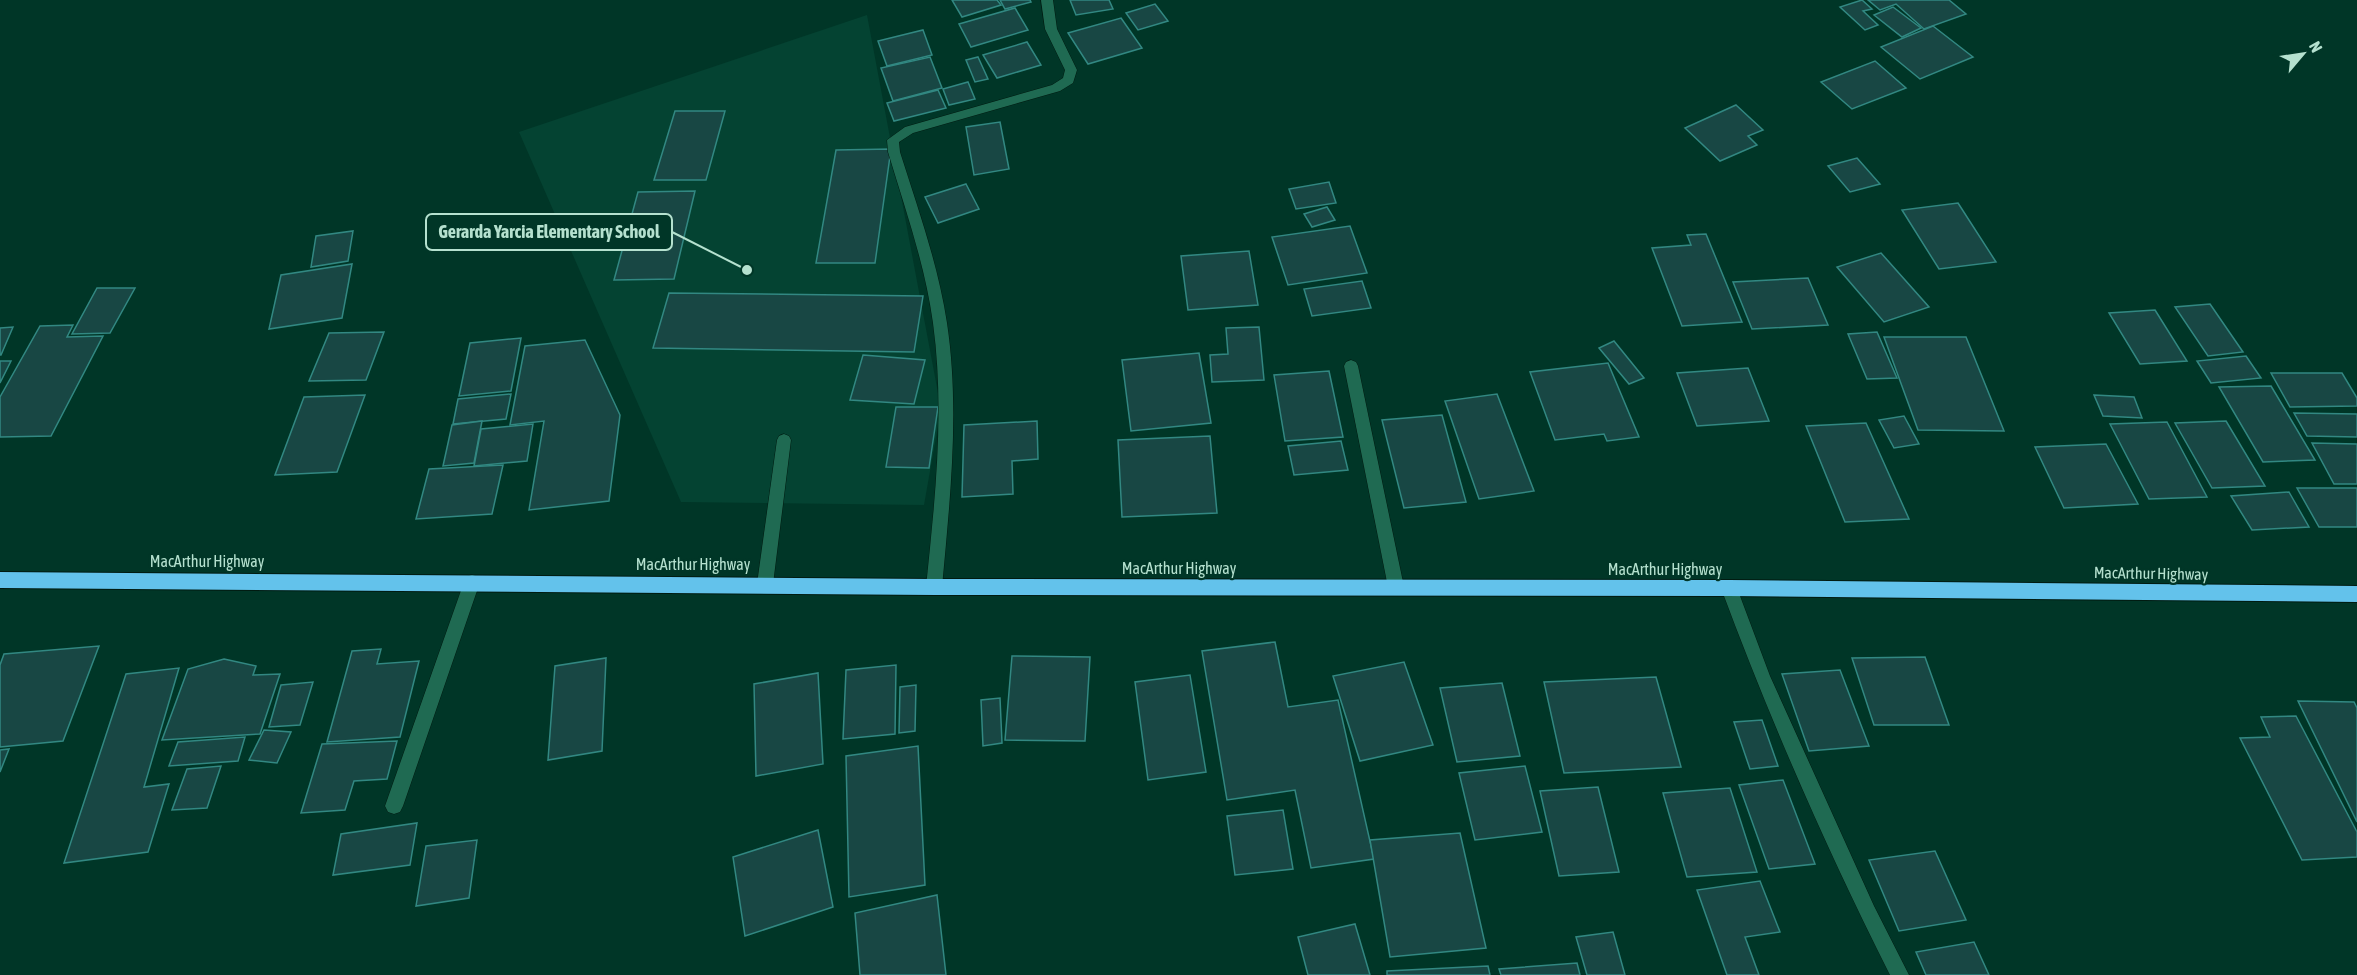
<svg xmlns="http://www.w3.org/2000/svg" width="2357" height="975" viewBox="0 0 2357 975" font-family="'Asap Condensed',sans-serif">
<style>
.built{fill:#044332}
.building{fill:#184744;stroke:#328882;stroke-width:1.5}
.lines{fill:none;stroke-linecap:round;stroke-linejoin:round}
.minor-casing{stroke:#001b11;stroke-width:1}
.highway-casing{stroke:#001b11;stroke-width:2}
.minor{fill:#1f6a52;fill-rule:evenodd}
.highway{fill:#63c2eb;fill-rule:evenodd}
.labels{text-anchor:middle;stroke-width:4.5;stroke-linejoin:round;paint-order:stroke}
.street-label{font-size:16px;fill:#b5e1cf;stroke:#003627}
.leader{fill:none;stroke:#b5e1cf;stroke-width:2}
.callout-dot{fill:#b5e1cf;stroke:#003627;stroke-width:2}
.callout{fill:#003627;stroke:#b5e1cf;stroke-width:2}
.callout-label{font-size:18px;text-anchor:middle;font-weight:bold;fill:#b5e1cf}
</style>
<rect width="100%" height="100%" fill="#003627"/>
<path class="built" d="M 867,15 L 941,409 L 924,505 L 681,502 L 519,132 Z"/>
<g class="building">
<path d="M 952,0 L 997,0 L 1001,5 L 962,17 Z"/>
<path d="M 1000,0 L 1030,0 L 1031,2 L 1005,9 Z"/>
<path d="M 1070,0 L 1109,0 L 1113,9 L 1076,15 Z"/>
<path d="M 1862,0 L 1872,9 L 1863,11 L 1878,25 L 1865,30 L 1840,7 Z"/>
<path d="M 1868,0 L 1949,0 L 1966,14 L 1924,29 L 1896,4 L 1880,10 Z"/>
<path d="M 1155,4 L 1168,21 L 1138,30 L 1126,13 Z"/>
<path d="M 1893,7 L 1921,28 L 1902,37 L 1874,15 Z"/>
<path d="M 1015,8 L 1028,30 L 971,47 L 959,24 Z"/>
<path d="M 1121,18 L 1142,48 L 1088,64 L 1068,33 Z"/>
<path d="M 1933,26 L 1973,57 L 1920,79 L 1881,47 Z"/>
<path d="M 923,30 L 932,55 L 887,66 L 878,41 Z"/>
<path d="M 1027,42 L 1041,65 L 997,78 L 983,55 Z"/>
<path d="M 930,57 L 942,88 L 893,101 L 881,68 Z"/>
<path d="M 978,57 L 988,79 L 975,82 L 966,60 Z"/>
<path d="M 1875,61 L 1906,88 L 1852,109 L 1821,82 Z"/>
<path d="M 968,82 L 975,99 L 949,105 L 943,89 Z"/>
<path d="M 938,90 L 946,108 L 894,121 L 887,103 Z"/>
<path d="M 1736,105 L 1763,130 L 1748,136 L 1757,145 L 1720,161 L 1685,128 Z"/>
<path d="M 675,111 L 725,111 L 706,180 L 654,180 Z"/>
<path d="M 1000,122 L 1009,169 L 974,175 L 966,127 Z"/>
<path d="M 891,149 L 875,263 L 816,263 L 836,150 Z"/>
<path d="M 1857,158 L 1880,184 L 1850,192 L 1828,166 Z"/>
<path d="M 1329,182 L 1336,203 L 1296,209 L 1289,189 Z"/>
<path d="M 966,184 L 979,209 L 938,223 L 925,197 Z"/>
<path d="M 695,191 L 674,279 L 614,280 L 638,192 Z"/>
<path d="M 1958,203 L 1996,262 L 1939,269 L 1902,210 Z"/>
<path d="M 1327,207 L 1335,220 L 1312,227 L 1304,214 Z"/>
<path d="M 1350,226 L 1367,273 L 1288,285 L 1272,237 Z"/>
<path d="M 353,231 L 348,261 L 311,267 L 316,236 Z"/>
<path d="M 1706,234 L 1742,322 L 1682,326 L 1652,248 L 1691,245 L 1687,235 Z"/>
<path d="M 1249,251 L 1258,305 L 1188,310 L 1181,256 Z"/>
<path d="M 1881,253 L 1929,307 L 1884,322 L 1837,267 Z"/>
<path d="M 352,264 L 342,318 L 269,329 L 281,275 Z"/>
<path d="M 1808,278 L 1828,325 L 1752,329 L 1733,282 Z"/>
<path d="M 1362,281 L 1371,308 L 1312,316 L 1304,289 Z"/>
<path d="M 97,288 L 135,288 L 110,333 L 72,334 Z"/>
<path d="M 669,293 L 923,296 L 914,352 L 653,348 Z"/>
<path d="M 2210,304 L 2243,352 L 2208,356 L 2175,307 Z"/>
<path d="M 2155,310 L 2187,361 L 2140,364 L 2109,313 Z"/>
<path d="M 73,325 L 67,337 L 103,336 L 51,436 L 0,437 L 0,397 L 40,326 Z"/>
<path d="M 13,327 L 1,355 L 0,355 L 0,328 Z"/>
<path d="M 1259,327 L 1264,380 L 1212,382 L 1210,355 L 1228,354 L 1226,328 Z"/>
<path d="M 384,332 L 366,380 L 309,381 L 329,333 Z"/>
<path d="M 1877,332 L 1897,378 L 1867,379 L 1848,334 Z"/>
<path d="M 1884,337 L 1966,337 L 2004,431 L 1918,430 Z"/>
<path d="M 521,338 L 511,391 L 459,396 L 470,343 Z"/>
<path d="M 585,340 L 620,415 L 609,501 L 529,510 L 544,421 L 510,425 L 525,346 Z"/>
<path d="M 1614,341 L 1644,378 L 1629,384 L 1599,348 Z"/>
<path d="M 1199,353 L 1211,423 L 1131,431 L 1122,360 Z"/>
<path d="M 863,355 L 925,360 L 914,404 L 850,400 Z"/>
<path d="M 2246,356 L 2261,378 L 2211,383 L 2197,361 Z"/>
<path d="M 0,361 L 11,361 L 0,383 Z"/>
<path d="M 1608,363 L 1639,437 L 1607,441 L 1604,434 L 1555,440 L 1530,372 Z"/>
<path d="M 1748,368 L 1769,421 L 1697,426 L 1677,373 Z"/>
<path d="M 1329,371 L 1343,437 L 1285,441 L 1274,375 Z"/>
<path d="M 2271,373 L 2342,373 L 2357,398 L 2357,406 L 2290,407 Z"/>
<path d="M 2271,386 L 2315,460 L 2263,462 L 2219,387 Z"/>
<path d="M 511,394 L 506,419 L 453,424 L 458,399 Z"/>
<path d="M 1497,394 L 1534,491 L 1479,499 L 1445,401 Z"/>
<path d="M 365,395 L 337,472 L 275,475 L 304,397 Z"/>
<path d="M 2094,395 L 2134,397 L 2142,418 L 2103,416 Z"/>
<path d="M 896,407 L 938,407 L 929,468 L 886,467 Z"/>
<path d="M 2294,413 L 2357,414 L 2357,437 L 2307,436 Z"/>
<path d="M 1442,415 L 1466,502 L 1404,508 L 1382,420 Z"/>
<path d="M 1904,416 L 1919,444 L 1894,448 L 1879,420 Z"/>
<path d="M 482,421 L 474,463 L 443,466 L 452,425 Z"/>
<path d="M 1037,421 L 1038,459 L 1012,461 L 1013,494 L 962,497 L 964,425 Z"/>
<path d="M 2226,421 L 2265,486 L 2212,488 L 2175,423 Z"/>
<path d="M 2167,422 L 2207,497 L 2149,499 L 2110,424 Z"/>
<path d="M 1866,423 L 1909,519 L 1845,522 L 1806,426 Z"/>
<path d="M 533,424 L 527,461 L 474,466 L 481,429 Z"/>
<path d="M 1210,436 L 1217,513 L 1122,517 L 1118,440 Z"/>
<path d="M 1341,441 L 1348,470 L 1294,475 L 1288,446 Z"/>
<path d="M 2312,443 L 2357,444 L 2357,484 L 2334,484 Z"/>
<path d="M 2106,444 L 2138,504 L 2064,508 L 2035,447 Z"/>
<path d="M 503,465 L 492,514 L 416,519 L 429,469 Z"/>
<path d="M 2297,488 L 2357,488 L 2357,527 L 2319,527 Z"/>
<path d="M 2289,492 L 2309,527 L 2252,530 L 2231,496 Z"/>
<path d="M 1275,642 L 1288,707 L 1338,700 L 1374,859 L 1311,868 L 1295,790 L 1227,800 L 1202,651 Z"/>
<path d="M 99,646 L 63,741 L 0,747 L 0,665 L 4,654 Z"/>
<path d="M 381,649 L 377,664 L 419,661 L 400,737 L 327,742 L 352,651 Z"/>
<path d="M 1012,656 L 1090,657 L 1085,741 L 1005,740 Z"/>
<path d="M 1925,657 L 1949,725 L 1874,725 L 1852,658 Z"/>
<path d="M 606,658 L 602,751 L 548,760 L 555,666 Z"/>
<path d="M 224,659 L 256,666 L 253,675 L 280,674 L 260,734 L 162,740 L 188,669 Z"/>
<path d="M 1404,662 L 1433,745 L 1360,761 L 1333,676 Z"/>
<path d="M 896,665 L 895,734 L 843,739 L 846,670 Z"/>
<path d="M 179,668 L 144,787 L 169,784 L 148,852 L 64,863 L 126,674 Z"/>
<path d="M 1840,670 L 1869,746 L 1809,751 L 1782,674 Z"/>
<path d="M 818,673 L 823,764 L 756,776 L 754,684 Z"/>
<path d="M 1190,675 L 1206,772 L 1148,780 L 1135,682 Z"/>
<path d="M 1656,677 L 1681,767 L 1564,773 L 1544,682 Z"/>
<path d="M 313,682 L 300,725 L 269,727 L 281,685 Z"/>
<path d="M 1502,683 L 1520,756 L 1457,762 L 1440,688 Z"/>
<path d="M 916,685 L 915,731 L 899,733 L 900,687 Z"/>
<path d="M 1000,698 L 1002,743 L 983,746 L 981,700 Z"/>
<path d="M 2298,701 L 2354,702 L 2357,708 L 2357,822 Z"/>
<path d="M 2296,716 L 2357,832 L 2357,857 L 2302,860 L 2240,738 L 2270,737 L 2261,717 Z"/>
<path d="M 1762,720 L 1778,766 L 1750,769 L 1734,722 Z"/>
<path d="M 264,730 L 291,732 L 277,763 L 249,760 Z"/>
<path d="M 245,737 L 238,761 L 169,766 L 178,742 Z"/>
<path d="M 397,741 L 387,779 L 354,781 L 345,810 L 301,813 L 322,744 Z"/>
<path d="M 918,746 L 925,885 L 849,897 L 846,756 Z"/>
<path d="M 9,749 L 0,772 L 0,750 Z"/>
<path d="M 221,766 L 207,808 L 172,810 L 187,769 Z"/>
<path d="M 1525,766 L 1542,832 L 1475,840 L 1459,773 Z"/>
<path d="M 1783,780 L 1815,864 L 1769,869 L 1739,785 Z"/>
<path d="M 1598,787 L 1619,872 L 1559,876 L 1540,791 Z"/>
<path d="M 1730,788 L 1757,872 L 1687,877 L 1663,793 Z"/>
<path d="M 1283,810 L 1293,869 L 1235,875 L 1227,816 Z"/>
<path d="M 417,823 L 410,865 L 333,875 L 341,834 Z"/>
<path d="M 818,830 L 833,907 L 745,936 L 733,857 Z"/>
<path d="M 1460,833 L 1486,948 L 1390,957 L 1370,840 Z"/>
<path d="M 477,840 L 469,898 L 416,906 L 426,846 Z"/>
<path d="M 1935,851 L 1966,920 L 1899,931 L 1869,860 Z"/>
<path d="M 1760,881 L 1780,932 L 1745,937 L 1759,975 L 1727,975 L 1697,890 Z"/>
<path d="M 937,895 L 946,975 L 860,975 L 855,913 Z"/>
<path d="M 1355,924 L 1370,975 L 1308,975 L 1298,937 Z"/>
<path d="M 1613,932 L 1625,975 L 1587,975 L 1576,937 Z"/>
<path d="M 1974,942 L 1989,975 L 1926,975 L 1916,952 Z"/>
<path d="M 1577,963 L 1580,975 L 1501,975 L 1499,969 Z"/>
<path d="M 1488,966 L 1490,975 L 1387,975 L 1387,971 Z"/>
</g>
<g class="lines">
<g class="minor-casing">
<g id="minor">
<path d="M 1041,0 L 1053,0 L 1057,29 L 1077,70 L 1073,83 L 1060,91 L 913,133 L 899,142 L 900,152 C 918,209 938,264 947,323 C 960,410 950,500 942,587 L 940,592 L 934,594 L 928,592 L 926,587 C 935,500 945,411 933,323 C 925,264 905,209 888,152 L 887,140 L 905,127 L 1052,85 L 1063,78 L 1065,70 L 1045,29 Z"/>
<path d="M 1351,360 L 1356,362 L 1358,366 L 1404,587 L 1402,592 L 1396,594 L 1390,592 L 1388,587 L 1344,366 L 1346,362 Z"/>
<path d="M 784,434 L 789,436 L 791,440 L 773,584 L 771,589 L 765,591 L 759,589 L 757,584 L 777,440 L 779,436 Z"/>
<path d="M 472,575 L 478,577 L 480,582 L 403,806 L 400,812 L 394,814 L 388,812 L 385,806 L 464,582 L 466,577 Z"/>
<path d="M 1729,581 L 1735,583 L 1737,588 L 1770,676 L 1874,906 L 1909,975 L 1890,975 C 1827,850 1770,720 1721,588 L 1723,583 Z"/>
</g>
</g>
<g class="highway-casing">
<path id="highway" d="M 0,572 L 934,579 L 1729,580 L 2357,586 L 2357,602 L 1729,596 L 934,595 L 0,588 Z"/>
</g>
<use href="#minor" class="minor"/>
<use href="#highway" class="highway"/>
</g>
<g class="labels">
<g class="street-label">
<text x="207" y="567">MacArthur Highway</text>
<text x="693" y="570">MacArthur Highway</text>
<text x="1179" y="574">MacArthur Highway</text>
<text x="1665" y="575">MacArthur Highway</text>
<text transform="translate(2151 573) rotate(1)" y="6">MacArthur Highway</text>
</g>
</g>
<path class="leader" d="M747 270L672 232"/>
<circle class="callout-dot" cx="747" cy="270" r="6"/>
<rect class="callout" x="426" y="214" width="246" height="36" rx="6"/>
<g class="callout-label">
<text x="549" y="238">Gerarda Yarcia Elementary School</text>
</g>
<g transform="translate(2303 54) rotate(61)" stroke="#003627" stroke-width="4.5" paint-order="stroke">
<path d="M0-4.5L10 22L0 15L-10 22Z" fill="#b5e1cf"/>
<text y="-9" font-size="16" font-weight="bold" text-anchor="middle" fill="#b5e1cf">N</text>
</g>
</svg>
